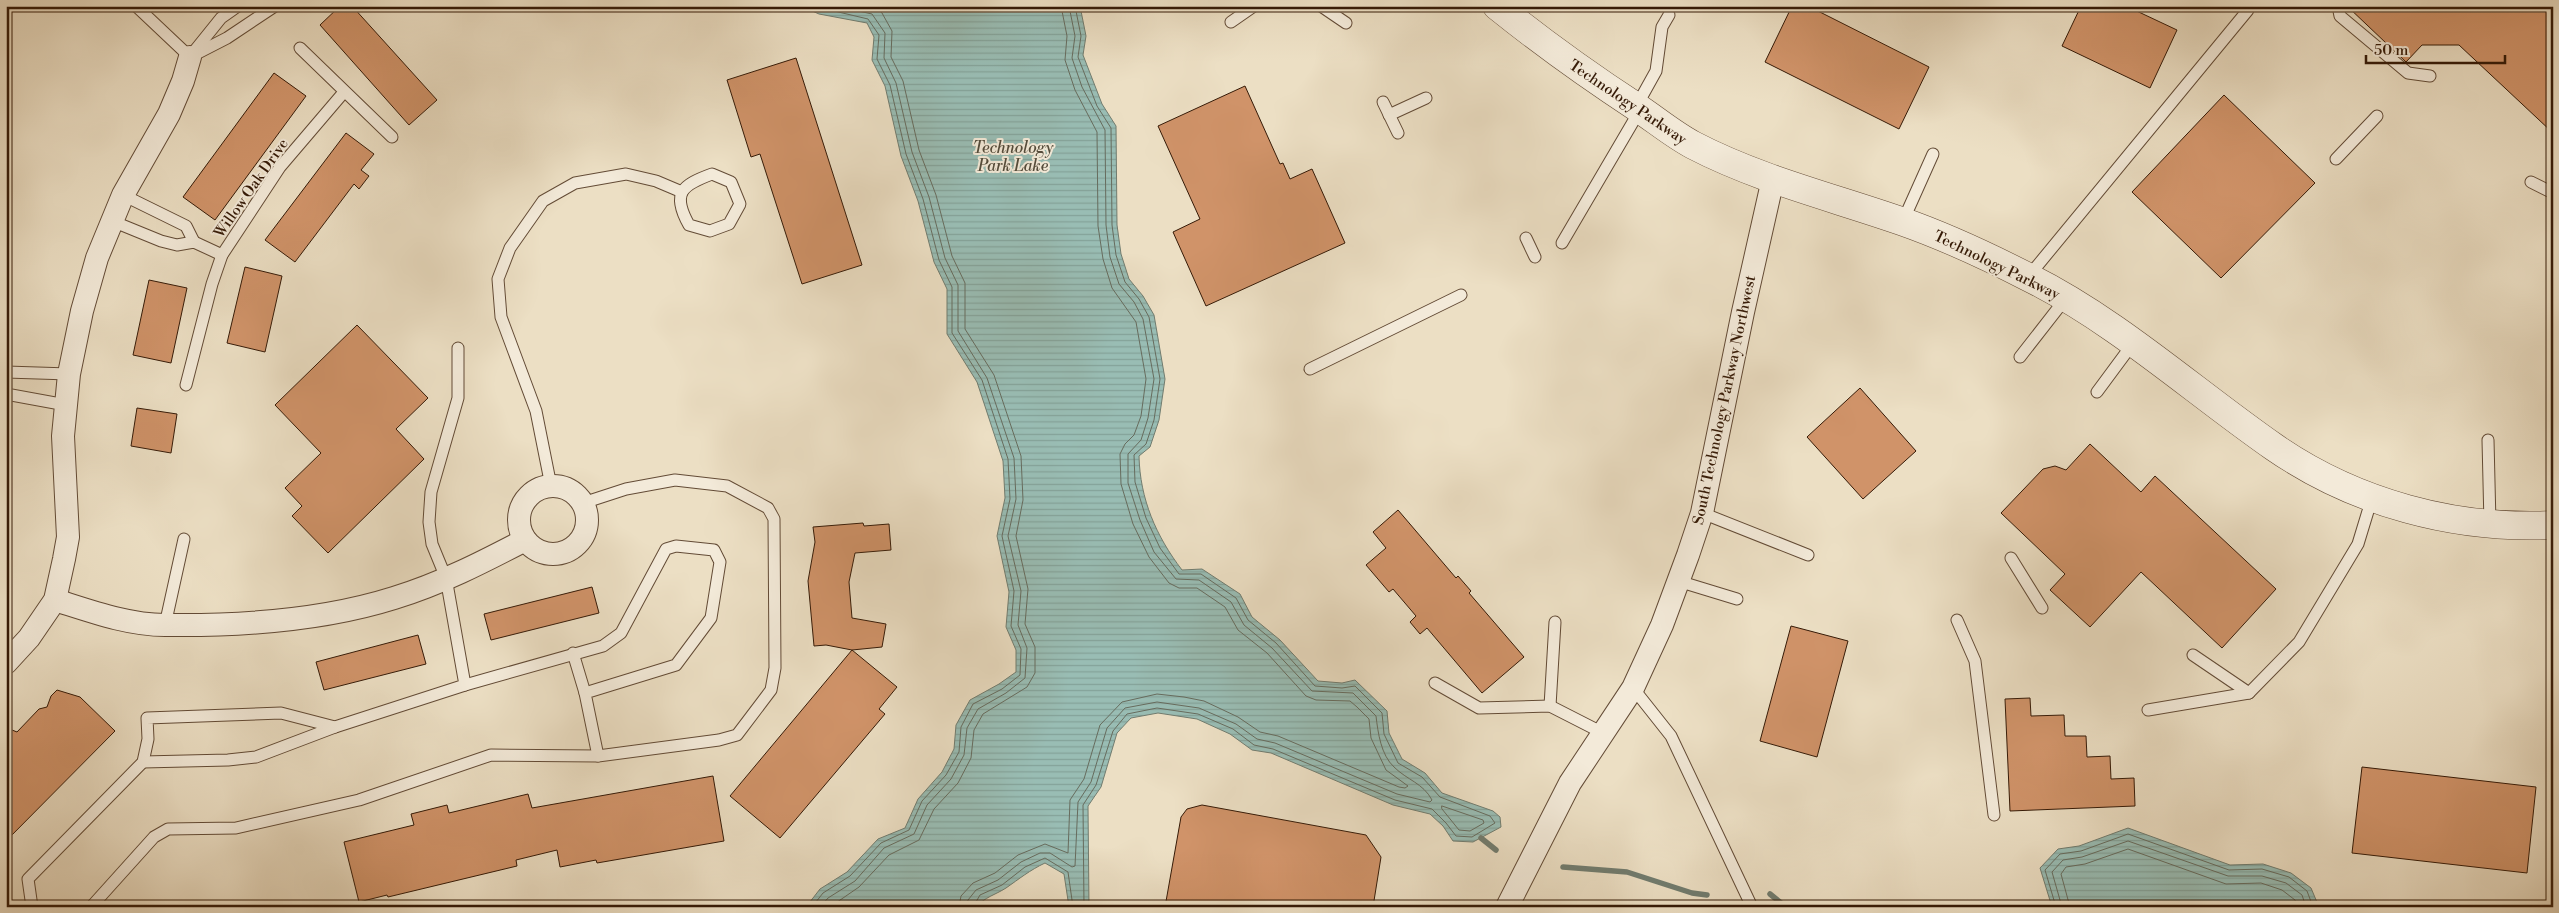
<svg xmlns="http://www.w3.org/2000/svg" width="2559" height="913" viewBox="0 0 2559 913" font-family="'Libre Bodoni',serif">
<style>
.water{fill:url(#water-rules);stroke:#717c6f}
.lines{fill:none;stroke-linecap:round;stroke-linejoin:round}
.shore{stroke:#676c5e;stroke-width:1}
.stream{stroke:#717c6f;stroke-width:5.5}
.building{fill:#d09369;stroke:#351a07}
.service-casing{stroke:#634b36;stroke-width:13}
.minor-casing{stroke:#634b36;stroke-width:24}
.tertiary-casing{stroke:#634b36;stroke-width:29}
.service{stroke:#f3ead9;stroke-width:11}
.minor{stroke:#f3ead9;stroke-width:22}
.tertiary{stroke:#f3ead9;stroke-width:28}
.labels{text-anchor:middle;stroke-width:4;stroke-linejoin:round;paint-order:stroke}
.street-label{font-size:15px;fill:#351a07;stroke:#f3ead9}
.water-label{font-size:16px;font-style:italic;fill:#534b3b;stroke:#f3ead9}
</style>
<defs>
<pattern id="water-rules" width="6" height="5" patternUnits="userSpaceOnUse" patternTransform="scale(1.25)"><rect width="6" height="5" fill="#99bdb4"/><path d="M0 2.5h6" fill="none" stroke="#84a299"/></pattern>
</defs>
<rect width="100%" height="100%" fill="#ecdfc4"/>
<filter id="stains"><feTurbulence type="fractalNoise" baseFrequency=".004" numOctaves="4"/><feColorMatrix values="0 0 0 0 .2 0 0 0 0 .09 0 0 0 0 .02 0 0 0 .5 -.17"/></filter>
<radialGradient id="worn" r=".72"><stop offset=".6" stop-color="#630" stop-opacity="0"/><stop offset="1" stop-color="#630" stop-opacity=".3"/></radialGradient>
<g class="water">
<path d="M 801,6 L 1080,6 L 1086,36 L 1083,55 L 1102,104 L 1116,126 L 1117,225 L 1121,254 L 1129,279 L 1143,296 L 1154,315 L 1165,379 L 1159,420 L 1150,447 L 1139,456 C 1140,499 1156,536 1182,570 L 1202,569 L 1240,594 L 1252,617 L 1280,640 L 1318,681 L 1342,683 L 1355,680 L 1387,711 L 1389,733 L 1402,759 L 1425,773 L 1442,793 L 1493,811 L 1500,817 L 1501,827 L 1473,842 L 1453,841 L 1443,826 L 1430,814 L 1393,805 L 1271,753 L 1252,750 L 1230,734 L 1197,719 L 1158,713 L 1131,718 L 1117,733 L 1101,787 L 1088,806 L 1089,907 L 1069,907 L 1064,874 L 1045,863 C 1030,870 1019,879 1006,888 C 995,895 985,897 976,907 L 806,907 L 820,889 L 847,872 L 878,839 L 905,828 L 918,799 L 942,772 L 954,749 L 956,725 L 970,700 L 999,684 L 1016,672 L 1016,650 L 1006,627 L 1009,592 L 997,536 L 1005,498 L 1003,461 L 977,382 L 947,334 L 947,289 L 934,262 L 918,201 L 901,156 L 885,86 L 872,60 L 874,37 L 867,23 L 819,14 Z"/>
<path d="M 2128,828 L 2230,865 L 2263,864 L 2291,873 L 2311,888 L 2319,907 L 2052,907 L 2040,868 L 2058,849 L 2079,846 Z"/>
</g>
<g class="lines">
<g class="shore">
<path d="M 1075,6 L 1081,36 L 1078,57 L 1097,106 L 1111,128 L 1112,225 L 1116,255 L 1125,282 L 1139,299 L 1149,317 L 1160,379 L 1154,420 L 1146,444 L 1134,455 L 1135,482 L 1146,518 L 1160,548 L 1179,574 L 1201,574 L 1236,598 L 1248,620 L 1276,643 L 1315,686 L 1342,688 L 1355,686 L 1382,713 L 1384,734 L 1398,763 L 1422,777 L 1440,797 L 1490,816 L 1495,823 L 1472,837 L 1456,836 L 1446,823 L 1432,809 L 1395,800 L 1273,749 L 1254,745 L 1233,729 L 1198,714 L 1157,708 L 1127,714 L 1113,731 L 1096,785 L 1083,805 L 1084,907"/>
<path d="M 1442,806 L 1483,820 L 1484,823 L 1470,831 L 1459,830 L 1442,809 Z"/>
<path d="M 812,907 L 823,893 L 850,876 L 881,843 L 909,830 L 922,801 L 946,775 L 959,752 L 961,727 L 973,704 L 1002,689 L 1020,675 L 1021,649 L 1011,626 L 1014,591 L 1002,536 L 1010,499 L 1008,459 L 982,380 L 952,333 L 952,287 L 939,260 L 923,199 L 906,154 L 890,85 L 877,59 L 879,35 L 868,19 L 813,6"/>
<path d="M 820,907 L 828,898 L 855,881 L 884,848 L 914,834 L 927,805 L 951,779 L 964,755 L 967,728 L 978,709 L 1006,693 L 1025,678 L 1027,648 L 1018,625 L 1021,591 L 1008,536 L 1016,499 L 1014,458 L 987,378 L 958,331 L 958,285 L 945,258 L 929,197 L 912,152 L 896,83 L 884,58 L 885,33 L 872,14 L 836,6"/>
<path d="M 830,907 L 859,887 L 889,855 L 919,840 L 934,809 L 958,783 L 971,758 L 974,730 L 983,714 L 1027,687 L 1035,673 L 1035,647 L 1025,624 L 1028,589 L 1016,536 L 1023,500 L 1021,456 L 994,375 L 965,329 L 965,283 L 952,256 L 936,195 L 919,150 L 903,81 L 891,57 L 892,31 L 882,13 L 874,6"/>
<path d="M 959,907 L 961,896 L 973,883 L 995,873 L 1018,855 L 1045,844 L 1068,853 L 1070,800 L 1084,779 L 1100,725 L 1122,702 L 1157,694 L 1184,697 L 1204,701 L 1238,717 L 1260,732 L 1278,736 L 1399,787 L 1405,788 L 1408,786 L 1386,770 L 1371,738 L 1369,719 L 1357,707 L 1350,701 L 1316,700 L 1306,696 L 1267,653 L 1238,630 L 1225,607 L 1197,588 L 1179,588 L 1169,583 L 1149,557 L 1133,524 L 1121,484 L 1120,454 L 1125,444 L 1134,435 L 1141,416 L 1146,379 L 1136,322 L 1112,288 L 1103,259 L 1098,226 L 1097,132 L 1075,90 L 1065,60 L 1067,36 L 1061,6"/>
<path d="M 966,907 L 968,900 L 976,890 L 998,880 L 1021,862 L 1040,853 L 1050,853 L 1072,867 L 1075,866 L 1078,802 L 1091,782 L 1107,728 L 1125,708 L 1157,702 L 1199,708 L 1236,724 L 1257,739 L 1275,743 L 1397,794 L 1430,802 L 1432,800 C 1423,783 1407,780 1394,767 C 1381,755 1378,733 1376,716 L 1353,693 L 1312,691 L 1272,648 L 1244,625 L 1231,602 L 1199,580 L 1176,579 L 1154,552 L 1140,520 L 1128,483 L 1128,454 L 1141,440 L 1148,418 L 1154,379 L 1143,319 L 1134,302 L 1119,284 L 1110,257 L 1106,225 L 1105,130 L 1082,87 L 1072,58 L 1075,36 L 1069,6"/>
<path d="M 973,907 L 980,895 L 1002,885 L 1025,867 L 1045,858 L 1068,872 L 1073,907"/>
<path d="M 2056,907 L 2045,870 L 2060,854 L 2081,851 L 2128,834 L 2229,870 L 2262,869 L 2289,877 L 2307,891 L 2313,907"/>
<path d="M 2062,907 L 2052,872 L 2063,860 L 2082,857 L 2128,841 L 2228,876 L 2262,876 L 2286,883 L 2302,895 L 2306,907"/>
<path d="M 2070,907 L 2061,874 L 2066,867 L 2085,864 L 2128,849 L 2226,884 L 2261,883 L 2282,890 L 2295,900 L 2298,907"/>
</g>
<g class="stream">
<path d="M 1481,838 L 1496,850"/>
<path d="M 1563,867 L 1627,872 L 1692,893 L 1707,895"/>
<path d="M 1770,894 L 1786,907"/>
</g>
</g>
<g class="building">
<path d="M 340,6 L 352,6 L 437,100 L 409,125 L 320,25 Z"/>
<path d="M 1792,6 L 1808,6 L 1929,67 L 1899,129 L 1765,62 Z"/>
<path d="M 2081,6 L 2126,6 L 2177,30 L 2150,88 L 2062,46 Z"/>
<path d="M 2347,6 L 2553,6 L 2553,133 L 2459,45 L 2422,45 L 2406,62 Z"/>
<path d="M 796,58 L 862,265 L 802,284 L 760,154 L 751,157 L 727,80 Z"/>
<path d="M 274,73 L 306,96 L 215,220 L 183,197 Z"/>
<path d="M 1245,86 L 1280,164 L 1283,163 L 1290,179 L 1312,169 L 1345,243 L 1206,306 L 1173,232 L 1200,219 L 1158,126 Z"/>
<path d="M 2224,95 L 2315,183 L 2221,278 L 2132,192 Z"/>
<path d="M 346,133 L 374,154 L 361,170 L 369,176 L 359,189 L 354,184 L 295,262 L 265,240 Z"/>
<path d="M 245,267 L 282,276 L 265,352 L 227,343 Z"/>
<path d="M 149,280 L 187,288 L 171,363 L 133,355 Z"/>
<path d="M 357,325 L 428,398 L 396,429 L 424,459 L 328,553 L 292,516 L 302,506 L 285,488 L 321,453 L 275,405 Z"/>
<path d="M 1860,388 L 1916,451 L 1863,499 L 1807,437 Z"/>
<path d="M 137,408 L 177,414 L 171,453 L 131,446 Z"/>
<path d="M 2090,444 L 2141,492 L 2155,476 L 2276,589 L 2222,648 L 2141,572 L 2090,627 L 2050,590 L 2065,574 L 2001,513 L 2043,469 L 2055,466 L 2066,470 Z"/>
<path d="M 1398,510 L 1456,578 L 1458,576 L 1471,591 L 1469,593 L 1524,657 L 1482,693 L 1427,628 L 1420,634 L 1410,622 L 1416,616 L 1393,589 L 1389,592 L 1366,565 L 1386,548 L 1373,532 Z"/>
<path d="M 863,523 L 864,526 L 889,524 L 891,550 L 855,553 L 849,582 L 852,618 L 886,624 L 882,647 L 852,650 L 897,687 L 879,709 L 885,714 L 780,838 L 730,796 L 852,650 L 826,645 L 814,646 L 808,581 L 815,542 L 813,527 Z"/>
<path d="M 592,587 L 599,613 L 491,640 L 484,614 Z"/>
<path d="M 1791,626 L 1848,641 L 1817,757 L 1760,741 Z"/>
<path d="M 418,635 L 426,664 L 324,690 L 316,662 Z"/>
<path d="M 57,690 L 80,697 L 115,731 L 6,841 L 6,736 L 12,730 L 17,732 L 39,709 L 47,707 L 51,696 Z"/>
<path d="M 2030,698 L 2031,716 L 2064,715 L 2065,736 L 2086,736 L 2087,757 L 2110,756 L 2111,779 L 2134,778 L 2135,806 L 2010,811 L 2005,699 Z"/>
<path d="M 2362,767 L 2536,787 L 2527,873 L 2352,853 Z"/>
<path d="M 713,776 L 724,841 L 597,863 L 596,860 L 560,867 L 557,850 L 516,860 L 517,866 L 388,897 L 387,895 L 359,902 L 344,842 L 414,825 L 411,814 L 447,805 L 449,813 L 528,794 L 532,808 Z"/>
<path d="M 1202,805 L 1366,835 L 1381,857 L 1373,907 L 1165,907 L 1181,817 L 1187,809 Z"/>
</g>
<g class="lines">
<g class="service-casing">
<g id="service">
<path d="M 136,6 L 190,57"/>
<path d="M 1321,6 L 1346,23"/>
<path d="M 2338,6 L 2340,16 L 2408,73 L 2430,76"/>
<path d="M 1231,22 L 1254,6"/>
<path d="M 300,48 L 392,137"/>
<path d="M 192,54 L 221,18 L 238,6"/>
<path d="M 190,57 L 227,38 L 275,6"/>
<path d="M 1383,102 L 1398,133"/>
<path d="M 1636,107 L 1656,71 L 1662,27 L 1669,15"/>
<path d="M 1389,115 L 1426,98"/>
<path d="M 2336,159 L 2377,116"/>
<path d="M 712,174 L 731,182 L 740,204 L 729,224 L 710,231 L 689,225 C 671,193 682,185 712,174 Z"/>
<path d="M 2531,182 L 2553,193"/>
<path d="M 123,195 L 186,226 L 194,242"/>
<path d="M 112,221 L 161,241 L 177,245 L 194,242 L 222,255"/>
<path d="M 1903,221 L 1933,154"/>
<path d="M 1526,238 L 1535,257"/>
<path d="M 1562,243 L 1640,110"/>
<path d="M 2028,277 L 2248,10 L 2248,6"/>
<path d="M 2020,357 L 2066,298"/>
<path d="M 1310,369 L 1461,295"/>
<path d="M 6,372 L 69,374"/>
<path d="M 186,385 L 212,284 L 222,255 L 280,167 L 344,92"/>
<path d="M 2097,392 L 2134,342"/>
<path d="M 6,394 L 66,405"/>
<path d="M 2488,440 L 2490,524"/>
<path d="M 551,486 L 536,411 L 501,317 L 498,279 L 510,248 L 543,201 L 575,183 L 626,174 L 656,181 L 682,192"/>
<path d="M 1702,513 L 1808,555"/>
<path d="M 2011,558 L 2042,608"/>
<path d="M 1678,581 L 1737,599"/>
<path d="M 1957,620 L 1975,661 L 1994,815"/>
<path d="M 165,625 L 184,539"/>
<path d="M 573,653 L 585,693"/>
<path d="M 2193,655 L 2249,693"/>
<path d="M 1435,683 L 1479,708 L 1550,706 L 1603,733"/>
<path d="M 465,685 L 603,646 L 621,633 L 666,549 L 676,546 L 714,550 L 720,562 L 711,618 L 676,665 L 585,693 L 598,756"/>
<path d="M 1633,688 L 1671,736 L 1752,907"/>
<path d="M 1550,706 L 1555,622"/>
<path d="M 2148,710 L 2249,693 L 2299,642 L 2358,544 L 2372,498"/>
<path d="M 143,762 L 228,760 L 256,757 L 335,727"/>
<path d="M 32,907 L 28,879 L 143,762 L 148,739 L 147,718 L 281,713 L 335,727 L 465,685 L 446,578 L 432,544 L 429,522 L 431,492 L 458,398 L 458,348"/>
<path d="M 91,907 L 154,837 L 168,829 L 236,828 L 359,800 L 491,755 L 598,756 L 719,740 L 737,735 L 771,690 L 775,668 L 774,519 L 768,508 L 727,486 L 675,480 L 626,489 L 583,503"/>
</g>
</g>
<g class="minor-casing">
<g id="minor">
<circle cx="553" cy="520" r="34"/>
<path d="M 55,600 C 90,611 128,625 165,625 C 241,626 321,621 394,598 C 440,584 483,562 525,540"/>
<path d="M 6,663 L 29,638 L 55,600 L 64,559 L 68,537 L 63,436 L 69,374 L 82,311 L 97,258 L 123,195 L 169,114 L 183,81 L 190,57"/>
<path d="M 1507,907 L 1570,783 L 1633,688 L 1662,625 L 1688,555 L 1702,513 L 1743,312 L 1773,179"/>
</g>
</g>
<g class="tertiary-casing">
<path id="tertiary" d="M 1497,6 C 1543,43 1589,76 1638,108 C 1656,120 1674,135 1693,145 C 1758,179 1832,197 1901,221 C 1944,236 1987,256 2028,277 C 2118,322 2192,390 2274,447 C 2355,503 2455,530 2553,525"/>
</g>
<use href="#service" class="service"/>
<use href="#minor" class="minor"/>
<use href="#tertiary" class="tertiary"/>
</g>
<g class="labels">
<g class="street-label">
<text transform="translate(1628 102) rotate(34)" y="5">Technology Parkway</text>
<text transform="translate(251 188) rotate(-55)" y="5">Willow Oak Drive</text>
<text transform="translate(1997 265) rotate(26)" y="5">Technology Parkway</text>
<text transform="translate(1724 400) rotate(-78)" y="5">South Technology Parkway Northwest</text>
</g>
<g class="water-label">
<text x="1013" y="153">Technology<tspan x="1013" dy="18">Park Lake</tspan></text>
</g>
</g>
<rect width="2559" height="913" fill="none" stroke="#ecdfc4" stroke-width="25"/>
<rect x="8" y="8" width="2544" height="898" fill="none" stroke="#351a07" stroke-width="2.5"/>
<rect x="12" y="12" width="2534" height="888" fill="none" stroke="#351a07"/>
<path d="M2366 55v8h139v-8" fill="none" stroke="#351a07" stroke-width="2.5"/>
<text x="2374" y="55" font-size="15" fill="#351a07" stroke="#f3ead9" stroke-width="4" paint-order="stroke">50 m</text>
<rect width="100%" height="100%" filter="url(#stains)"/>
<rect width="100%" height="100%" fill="url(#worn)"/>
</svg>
